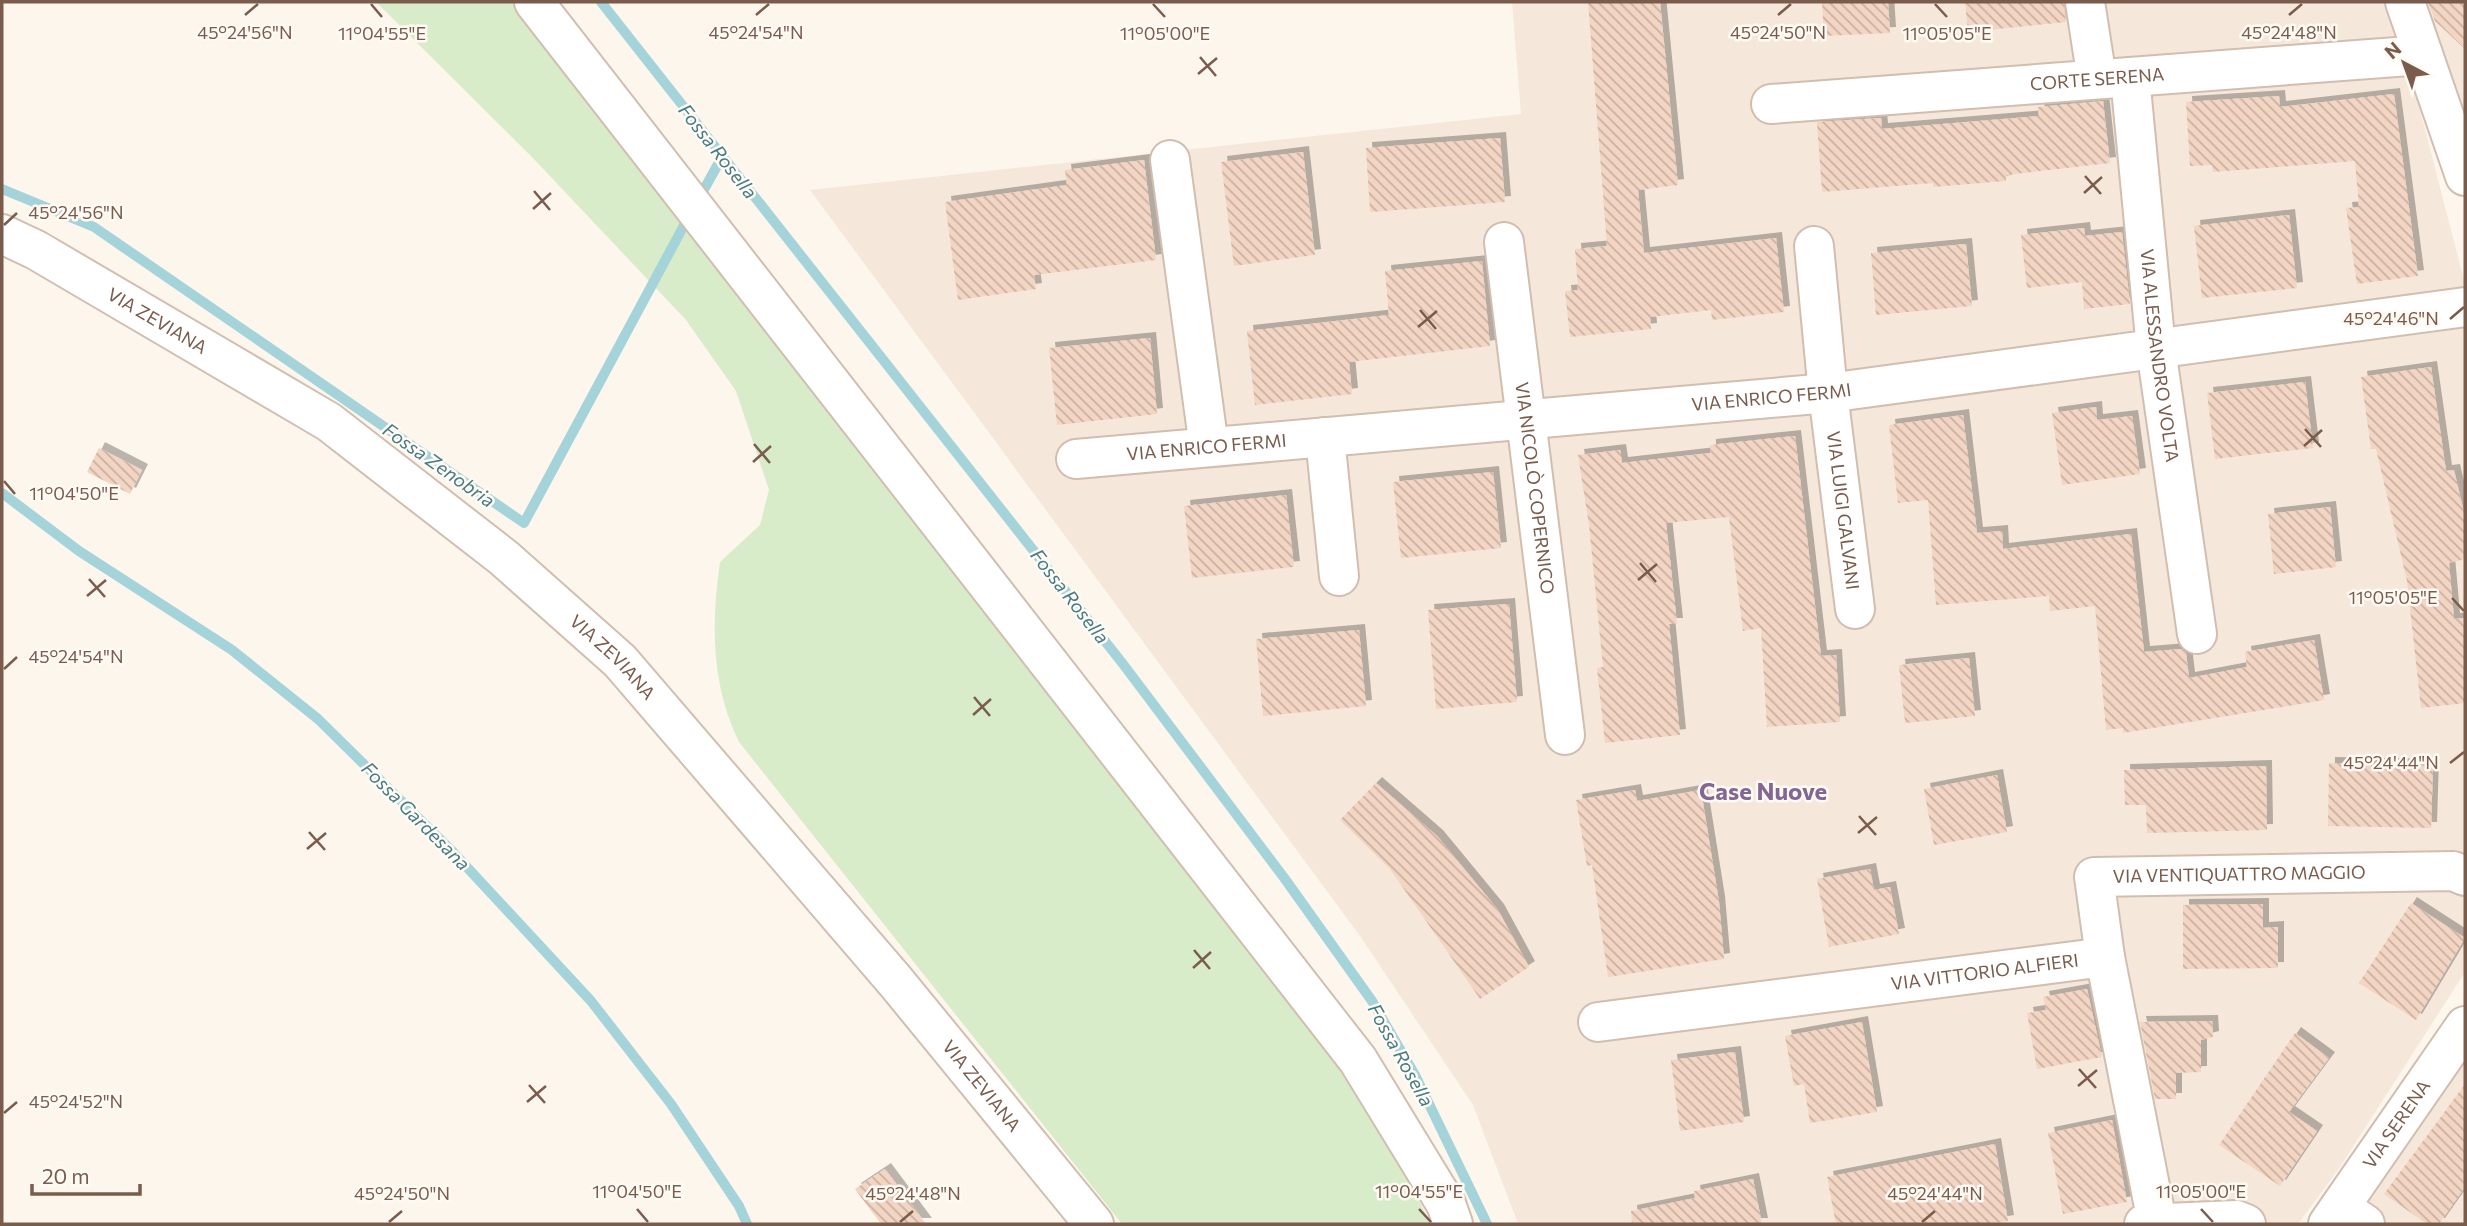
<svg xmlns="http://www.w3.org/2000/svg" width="2467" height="1226" viewBox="0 0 2467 1226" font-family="Commissioner,sans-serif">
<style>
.residential{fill:#f5e8da}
.grass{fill:#d8ecc9}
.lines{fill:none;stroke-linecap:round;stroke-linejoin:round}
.stream{stroke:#a5d3da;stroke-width:10}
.building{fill:url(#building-back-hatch);filter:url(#shadow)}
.minor-casing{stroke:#d1beb0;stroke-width:42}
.tertiary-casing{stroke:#d1beb0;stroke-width:42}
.minor{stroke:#fff;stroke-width:38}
.tertiary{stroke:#fff;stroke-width:38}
.ticks{fill:none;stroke:#7a5c4d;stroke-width:2.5}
.labels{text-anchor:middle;stroke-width:5;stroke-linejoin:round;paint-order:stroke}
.street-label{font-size:18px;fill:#7a5c4d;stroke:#fffaf3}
.water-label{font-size:19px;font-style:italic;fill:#437c86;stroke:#fffaf3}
.district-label{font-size:24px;font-weight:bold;fill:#846695;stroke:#fffaf3}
.ticks-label{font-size:18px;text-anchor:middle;fill:#7a5c4d;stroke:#fffaf3;stroke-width:5;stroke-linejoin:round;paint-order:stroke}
</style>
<defs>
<pattern id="building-back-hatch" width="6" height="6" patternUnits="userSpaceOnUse" patternTransform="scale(1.75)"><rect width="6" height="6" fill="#f3d5c3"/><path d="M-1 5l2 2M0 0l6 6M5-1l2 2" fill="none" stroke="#cab0a1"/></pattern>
<filter id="shadow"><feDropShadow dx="6" dy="-6" stdDeviation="0" flood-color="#0004"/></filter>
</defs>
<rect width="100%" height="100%" fill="#fdf6ec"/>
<g class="residential">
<path d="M 1512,2 L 2392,2 L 2465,284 L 2465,972 L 2340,1167 L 2298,1224 L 1518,1224 L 1473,1105 L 1360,936 L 810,190 L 1521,114 Z"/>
<path d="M 2423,2 L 2465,2 L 2465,143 Z"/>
<path d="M 2465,1054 L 2465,1224 L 2338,1224 Z"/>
</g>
<path class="grass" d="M 376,2 L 522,2 L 1356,1081 L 1431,1224 L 1122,1224 L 739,742 C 711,684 711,625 720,562 L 760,525 L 769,490 L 736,391 L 686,320 L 531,156 Z"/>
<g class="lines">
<g class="stream">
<path d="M 601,2 L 1123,664 L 1285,879 L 1372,1001 L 1415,1075 L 1487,1224"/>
<path d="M 2,189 L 94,227 L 524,523 L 689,216"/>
<path d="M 697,202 L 722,157"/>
<path d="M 2,493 L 79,551 L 232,650 L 318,719 L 451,850 L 591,1001 L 671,1104 L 739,1206 L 747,1224"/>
</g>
</g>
<g class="building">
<path d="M 1588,2 L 1660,2 L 1678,185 L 1638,190 L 1644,253 L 1776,238 L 1784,312 L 1712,320 L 1711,310 L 1650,317 L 1651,329 L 1570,337 L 1565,291 L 1578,290 L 1575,249 L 1607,246 Z"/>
<path d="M 1822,2 L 1888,2 L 1890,33 L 1824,36 Z"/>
<path d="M 1965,2 L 2064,2 L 2066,22 L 1968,32 Z"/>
<path d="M 2428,2 L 2465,2 L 2465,49 L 2435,21 Z"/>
<path d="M 2394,94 L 2418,276 L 2357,284 L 2346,208 L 2359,207 L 2355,161 L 2213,172 L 2212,165 L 2190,166 L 2186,102 L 2279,96 L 2280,107 Z"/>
<path d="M 2103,101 L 2110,163 L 2006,175 L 2006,181 L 1933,187 L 1933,183 L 1822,192 L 1817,122 L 1881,118 L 1882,129 L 2039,116 L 2038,107 Z"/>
<path d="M 1500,138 L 1505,202 L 1370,212 L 1366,148 Z"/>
<path d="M 1303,152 L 1315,255 L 1234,266 L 1221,162 Z"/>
<path d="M 1144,160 L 1156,260 L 1034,275 L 1036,289 L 958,300 L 945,202 L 1067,185 L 1065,170 Z"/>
<path d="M 2289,215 L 2297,288 L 2202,298 L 2194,226 Z"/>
<path d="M 2084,228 L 2085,236 L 2122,232 L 2130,304 L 2084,309 L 2082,282 L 2027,288 L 2021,235 Z"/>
<path d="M 1966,244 L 1972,306 L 1876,315 L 1871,253 Z"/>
<path d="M 1482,261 L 1490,346 L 1349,362 L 1352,394 L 1255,405 L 1247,331 L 1389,315 L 1385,271 Z"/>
<path d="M 1150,338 L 1157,414 L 1057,425 L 1049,348 Z"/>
<path d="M 2431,367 L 2446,471 L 2454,470 L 2465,517 L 2465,559 L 2449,563 L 2454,619 L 2465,618 L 2465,703 L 2421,708 L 2407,581 L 2376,449 L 2371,449 L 2361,377 Z"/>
<path d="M 2305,382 L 2313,448 L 2215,459 L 2207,393 Z"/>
<path d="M 2096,407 L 2097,420 L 2132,416 L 2140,474 L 2062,485 L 2052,413 Z"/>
<path d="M 1963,415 L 1977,533 L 2002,531 L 2003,549 L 2131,534 L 2144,652 L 2181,649 L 2186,653 L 2189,678 L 2247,667 L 2245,652 L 2314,640 L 2324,700 L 2123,733 L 2123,728 L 2106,730 L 2095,606 L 2050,611 L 2049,596 L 1936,605 L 1928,500 L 1898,503 L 1889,425 Z"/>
<path d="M 1795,436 L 1821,656 L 1836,655 L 1840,722 L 1767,727 L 1761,628 L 1743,631 L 1729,517 L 1666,523 L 1677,624 L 1669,624 L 1680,735 L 1605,743 L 1597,668 L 1603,667 L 1589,525 L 1578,455 L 1620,450 L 1622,463 L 1710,453 L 1710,445 Z"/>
<path d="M 99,448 L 142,470 L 130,494 L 87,472 Z"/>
<path d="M 1493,472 L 1501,548 L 1401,558 L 1393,482 Z"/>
<path d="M 1286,495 L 1294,567 L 1192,578 L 1184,506 Z"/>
<path d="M 2330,507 L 2336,567 L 2274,574 L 2268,514 Z"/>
<path d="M 1509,604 L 1517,702 L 1436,709 L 1428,610 Z"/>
<path d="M 1359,630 L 1366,706 L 1263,716 L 1256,639 Z"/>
<path d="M 1969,658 L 1975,716 L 1905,723 L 1899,665 Z"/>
<path d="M 2329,763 L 2433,765 L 2431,828 L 2328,826 Z"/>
<path d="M 2266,766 L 2267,830 L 2147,833 L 2146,805 L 2125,805 L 2124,770 Z"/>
<path d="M 1997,775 L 2007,832 L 1934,845 L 1924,789 Z"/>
<path d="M 1376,783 L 1437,836 L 1498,910 L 1529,967 L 1480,999 L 1390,869 L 1340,820 Z"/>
<path d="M 1635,790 L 1637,801 L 1701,790 L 1719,902 L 1724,959 L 1608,977 L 1592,865 L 1587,866 L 1576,800 Z"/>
<path d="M 1870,869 L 1874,890 L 1890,887 L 1899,934 L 1829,947 L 1817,879 Z"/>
<path d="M 2411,903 L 2465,938 L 2416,1020 L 2359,983 Z"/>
<path d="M 2263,904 L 2263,928 L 2278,927 L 2278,968 L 2183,969 L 2183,905 Z"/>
<path d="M 2087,989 L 2102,1057 L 2037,1069 L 2027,1013 L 2046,1010 L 2043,997 Z"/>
<path d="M 2212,1021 L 2213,1037 L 2201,1040 L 2201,1072 L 2176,1073 L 2176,1099 L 2155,1099 L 2140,1022 Z"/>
<path d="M 1862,1022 L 1877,1112 L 1810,1123 L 1804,1084 L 1794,1086 L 1785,1036 Z"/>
<path d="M 2295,1033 L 2329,1058 L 2289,1112 L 2317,1131 L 2280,1186 L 2219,1145 Z"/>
<path d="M 1735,1052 L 1744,1122 L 1680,1131 L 1671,1060 Z"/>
<path d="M 2465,1084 L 2465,1187 L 2439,1224 L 2427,1224 L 2384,1194 Z"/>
<path d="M 2112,1120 L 2127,1202 L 2063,1214 L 2048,1133 Z"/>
<path d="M 1995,1144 L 2008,1221 L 1989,1224 L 1836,1224 L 1827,1177 Z"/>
<path d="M 885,1169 L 926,1224 L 881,1224 L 855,1189 Z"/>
<path d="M 1753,1179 L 1762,1224 L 1632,1224 L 1631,1211 L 1695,1198 L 1694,1191 Z"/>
</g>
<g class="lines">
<g class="minor-casing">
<g id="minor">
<path d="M 534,2 L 1358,1060 L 1446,1204 L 1453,1224"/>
<path d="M 2085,2 L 2097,79"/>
<path id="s1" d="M 2130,77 L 2156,349 L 2197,634"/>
<path id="s2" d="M 1771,104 L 2423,55"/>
<path d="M 1170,160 L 1209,447"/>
<path id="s3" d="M 1504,242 L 1565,735"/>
<path id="s4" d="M 1814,246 L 1828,393 L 1855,609"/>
<path d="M 1325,437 L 1339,576"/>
<path id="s5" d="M 1076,459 L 1828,393 L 2465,307"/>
<path id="s6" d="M 2105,957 L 2094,877 L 2453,871 L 2465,876"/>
<path id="s7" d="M 1598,1022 L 2105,957 L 2157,1222"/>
<path d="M 2340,1207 L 2365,1224"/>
<path d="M 2144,1224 L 2236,1220 L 2246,1224"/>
</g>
</g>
<g class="tertiary-casing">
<g id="tertiary">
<path d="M 2405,2 L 2465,176"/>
<path id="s8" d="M 2,234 L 36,250 L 329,422 L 504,558 L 620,661 L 896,982 L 1094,1224"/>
<path id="s9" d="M 2328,1224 L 2465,1026"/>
</g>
</g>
<use href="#minor" class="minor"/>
<use href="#tertiary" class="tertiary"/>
</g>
<path class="ticks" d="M 371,4 L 382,17M 1153,4 L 1165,17M 1935,4 L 1947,17M 245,15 L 258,4M 756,15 L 769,4M 1778,15 L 1791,4M 2289,15 L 2302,4M 1200,57 L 1216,76M 1198,74 L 1217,58M 2085,176 L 2101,194M 534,191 L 550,210M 2084,193 L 2102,177M 533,209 L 551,193M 4,225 L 17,213M 1420,310 L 1436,329M 2450,319 L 2464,307M 1418,327 L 1437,311M 2305,429 L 2321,447M 754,444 L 770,463M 2304,446 L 2322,430M 753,462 L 771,446M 4,481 L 15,494M 1640,563 L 1656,582M 89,579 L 105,597M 1638,580 L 1657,564M 87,596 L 106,580M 2452,598 L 2464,611M 4,669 L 17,657M 974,697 L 990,716M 973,715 L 991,699M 2450,763 L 2464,752M 1859,816 L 1876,835M 309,832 L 325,850M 1858,833 L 1877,817M 307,849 L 326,833M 1194,950 L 1210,969M 1193,968 L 1211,952M 2079,1069 L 2096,1088M 529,1085 L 545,1103M 2078,1086 L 2097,1070M 527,1102 L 546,1086M 4,1113 L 17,1102M 637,1209 L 648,1222M 1419,1209 L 1431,1222M 2201,1209 L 2213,1222M 389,1222 L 402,1211M 900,1222 L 913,1211M 1922,1222 L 1935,1211"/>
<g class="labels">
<g class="street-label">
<text dy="6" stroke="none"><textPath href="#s2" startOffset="327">CORTE SERENA</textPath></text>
<text dy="6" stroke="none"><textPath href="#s8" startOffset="178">VIA ZEVIANA</textPath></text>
<text dy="6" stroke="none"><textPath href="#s1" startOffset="280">VIA ALESSANDRO VOLTA</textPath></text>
<text dy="6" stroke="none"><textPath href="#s5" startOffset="698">VIA ENRICO FERMI</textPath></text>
<text dy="6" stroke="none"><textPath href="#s5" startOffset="131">VIA ENRICO FERMI</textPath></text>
<text dy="6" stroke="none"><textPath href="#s3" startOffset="248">VIA NICOLÒ COPERNICO</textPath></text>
<text dy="6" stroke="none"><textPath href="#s4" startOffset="266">VIA LUIGI GALVANI</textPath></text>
<text dy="6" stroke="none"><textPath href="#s8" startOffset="746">VIA ZEVIANA</textPath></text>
<text dy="6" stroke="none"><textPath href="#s6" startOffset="226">VIA VENTIQUATTRO MAGGIO</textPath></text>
<text dy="6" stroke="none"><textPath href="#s7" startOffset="390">VIA VITTORIO ALFIERI</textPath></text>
<text dy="6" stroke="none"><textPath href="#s8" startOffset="1312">VIA ZEVIANA</textPath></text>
<text dy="6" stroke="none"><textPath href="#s9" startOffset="121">VIA SERENA</textPath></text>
</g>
<g class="water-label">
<text transform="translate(718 151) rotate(52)" y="7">Fossa Rosella</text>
<text transform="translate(439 465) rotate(35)" y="7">Fossa Zenobria</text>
<text transform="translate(1070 596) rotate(52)" y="7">Fossa Rosella</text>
<text transform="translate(416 816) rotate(45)" y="7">Fossa Gardesana</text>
<text transform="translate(1401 1055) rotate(61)" y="7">Fossa Rosella</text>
</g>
<g class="district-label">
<text x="1763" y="800">Case Nuove</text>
</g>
</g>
<g class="ticks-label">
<text x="245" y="39">45°24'56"N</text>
<text x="756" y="39">45°24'54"N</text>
<text x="1778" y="39">45°24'50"N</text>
<text x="2289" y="39">45°24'48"N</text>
<text x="382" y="40">11°04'55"E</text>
<text x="1165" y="40">11°05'00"E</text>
<text x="1947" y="40">11°05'05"E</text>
<text x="76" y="219">45°24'56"N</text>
<text x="2391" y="325">45°24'46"N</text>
<text x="74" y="500">11°04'50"E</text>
<text x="2393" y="604">11°05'05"E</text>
<text x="76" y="663">45°24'54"N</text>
<text x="2391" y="769">45°24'44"N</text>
<text x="76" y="1108">45°24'52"N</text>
<text x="637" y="1198">11°04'50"E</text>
<text x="1419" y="1198">11°04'55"E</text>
<text x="2201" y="1198">11°05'00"E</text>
<text x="402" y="1200">45°24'50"N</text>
<text x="913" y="1200">45°24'48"N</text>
<text x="1935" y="1200">45°24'44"N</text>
</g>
<rect width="2467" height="1226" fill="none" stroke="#7a5c4d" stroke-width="7"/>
<g transform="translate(2404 63) rotate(319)" stroke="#fffaf3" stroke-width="5" paint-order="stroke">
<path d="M0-5L12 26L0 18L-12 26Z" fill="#7a5c4d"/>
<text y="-10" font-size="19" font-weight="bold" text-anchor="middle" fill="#7a5c4d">N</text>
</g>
<path d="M32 1184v10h108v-10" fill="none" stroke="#7a5c4d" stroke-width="3.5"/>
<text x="42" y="1184" font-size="21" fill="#7a5c4d" stroke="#fffaf3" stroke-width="5" paint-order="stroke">20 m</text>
</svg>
